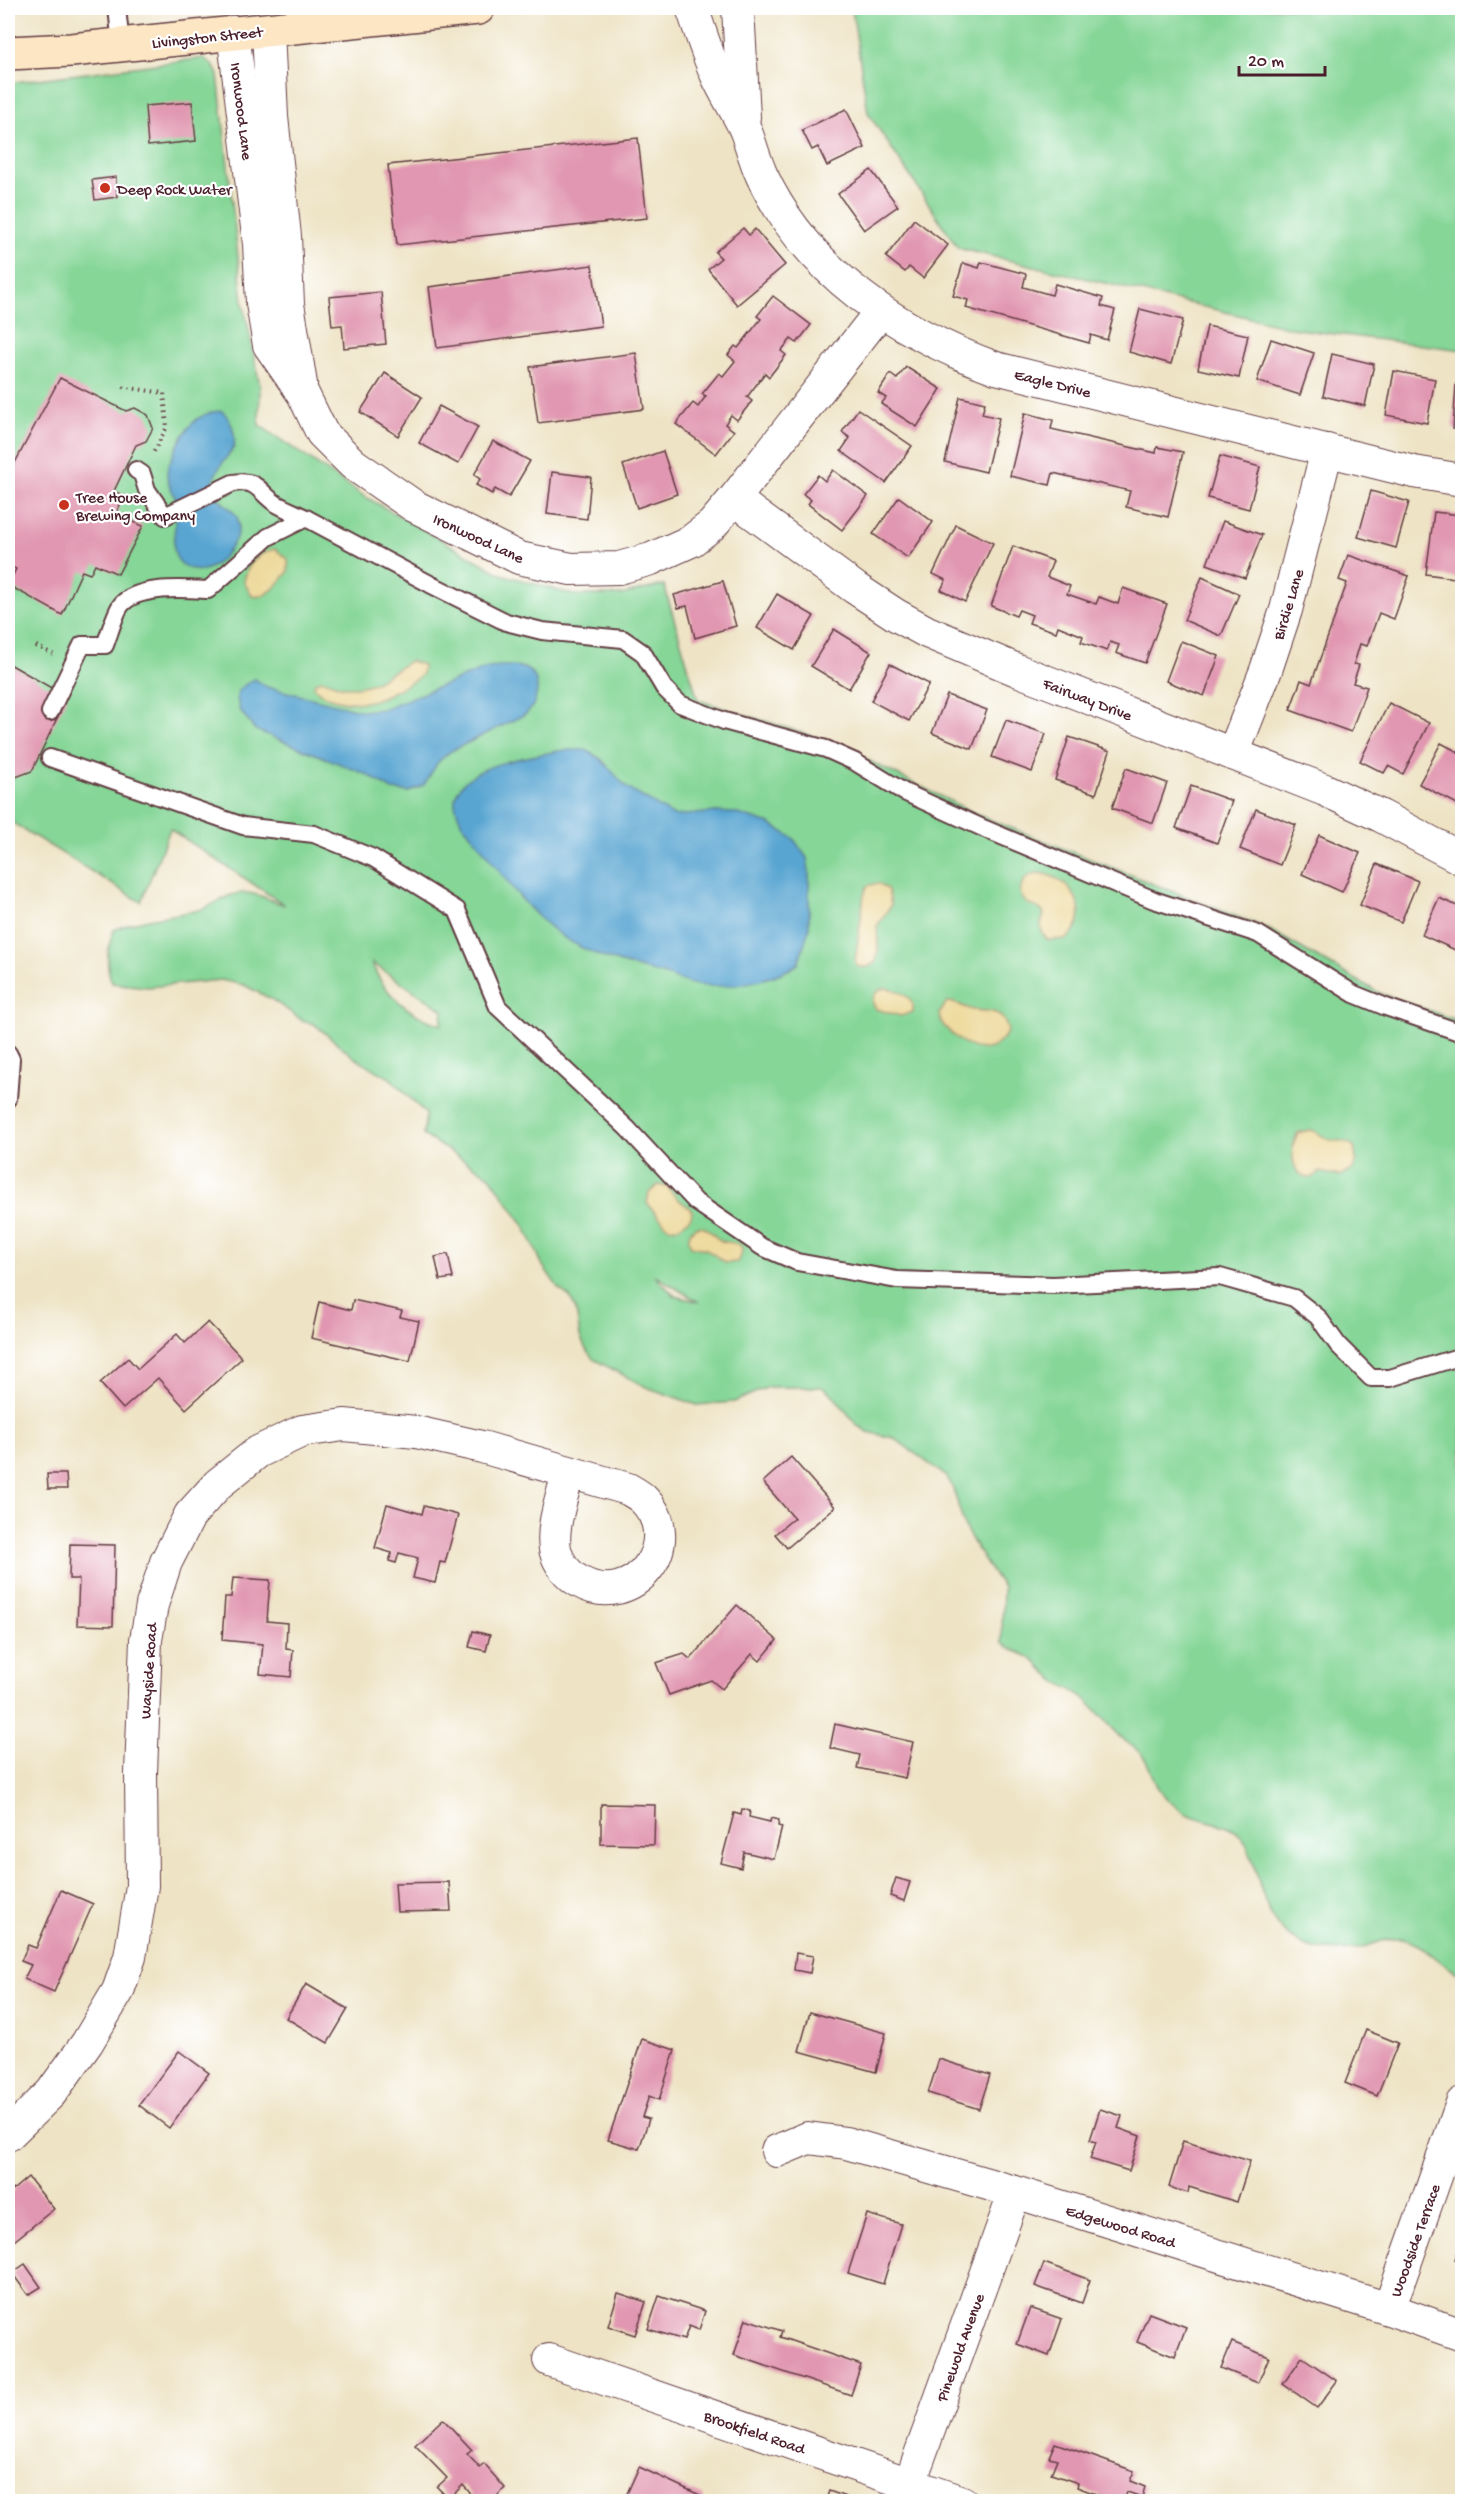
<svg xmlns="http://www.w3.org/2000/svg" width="1470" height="2509" viewBox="0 0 1470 2509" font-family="'Gochi Hand',sans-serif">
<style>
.green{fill:#85d697;stroke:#687a61;stroke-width:1.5;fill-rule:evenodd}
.sand{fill:#eeda9e;stroke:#9c7c64;stroke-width:1.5}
.water{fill:#59a5d1;stroke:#52627e;stroke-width:1.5}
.building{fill:#e197b1}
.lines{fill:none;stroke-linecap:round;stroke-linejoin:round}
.lane-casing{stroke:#633c42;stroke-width:20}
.street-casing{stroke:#633c42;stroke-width:34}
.secondary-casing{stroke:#633c42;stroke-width:36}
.path{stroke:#633c42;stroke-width:4;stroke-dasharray:1.5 4.5;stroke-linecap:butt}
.lane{stroke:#fff;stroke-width:16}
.street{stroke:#fff;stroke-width:32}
.secondary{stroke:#fce6c4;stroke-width:33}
.poi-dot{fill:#c8321e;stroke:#fff;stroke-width:2}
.labels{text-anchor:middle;stroke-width:4.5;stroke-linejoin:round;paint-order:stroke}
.street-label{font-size:16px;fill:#4a1f2b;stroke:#fff}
.poi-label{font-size:16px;fill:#4a1f2b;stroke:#fff;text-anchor:start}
</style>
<rect width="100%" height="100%" fill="#fff"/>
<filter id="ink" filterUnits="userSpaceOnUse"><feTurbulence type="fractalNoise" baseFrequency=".0167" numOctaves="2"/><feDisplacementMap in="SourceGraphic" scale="12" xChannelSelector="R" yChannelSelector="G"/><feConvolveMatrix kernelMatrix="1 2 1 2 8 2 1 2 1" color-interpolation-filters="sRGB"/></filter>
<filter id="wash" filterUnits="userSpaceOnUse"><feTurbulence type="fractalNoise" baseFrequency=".008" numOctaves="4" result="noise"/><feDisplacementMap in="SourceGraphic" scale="24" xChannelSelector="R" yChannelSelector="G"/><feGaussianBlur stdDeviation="1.35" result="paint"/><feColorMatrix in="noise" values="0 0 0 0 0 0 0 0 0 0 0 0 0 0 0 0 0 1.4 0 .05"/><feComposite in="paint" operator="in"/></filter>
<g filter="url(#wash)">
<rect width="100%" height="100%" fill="#eee3c5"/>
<g class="green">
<path d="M 860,8 L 1462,8 L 1462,350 L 1296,329 L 958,248 L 868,113 L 852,9 Z"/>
<path d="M 204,58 L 213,65 L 218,75 L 243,302 L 260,386 L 259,425 L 364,496 L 501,574 L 574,595 L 621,595 L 664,585 L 698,700 L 831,742 L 978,815 L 1268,929 L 1379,993 L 1462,1022 L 1462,1975 C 1440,1966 1425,1942 1400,1939 C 1386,1938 1373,1944 1361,1948 C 1342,1953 1315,1951 1298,1942 C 1267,1926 1263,1893 1253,1862 C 1250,1854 1248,1844 1242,1837 C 1226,1819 1199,1824 1180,1810 C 1174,1805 1165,1797 1160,1791 C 1152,1781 1151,1765 1142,1755 C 1135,1747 1125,1742 1118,1734 C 1106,1722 1096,1709 1084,1698 C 1076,1691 1065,1687 1056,1681 C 1045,1673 1038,1661 1025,1655 C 1015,1649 1013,1652 1002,1643 L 1003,1587 L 987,1565 L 965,1528 L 953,1488 L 947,1477 L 894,1438 L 868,1432 L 857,1425 L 832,1394 L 822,1387 L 768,1387 L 734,1402 L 697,1405 L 646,1387 L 593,1359 L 585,1348 L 580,1336 L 576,1310 L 570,1297 L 559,1289 L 543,1266 L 525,1227 L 490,1176 L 423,1135 L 426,1114 L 390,1078 L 355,1058 L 314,1024 L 302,1020 L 271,999 L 244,985 L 221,980 L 147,987 L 112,983 C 105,964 107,948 114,930 C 142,917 170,917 199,910 C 216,906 226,892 246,893 C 260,893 272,902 285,905 L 170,829 L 141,902 L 8,820 L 8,83 ZM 372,963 L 443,1010 L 441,1025 C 411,1016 382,993 372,963 ZM 655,1276 L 656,1276 L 699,1302 L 675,1296 Z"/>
</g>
<g class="sand">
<path d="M 275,549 L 288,559 L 288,572 C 279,583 267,600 252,596 L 244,582 C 247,564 258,553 275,549 Z"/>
<path d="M 410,661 L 423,665 L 422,674 C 416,680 409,683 402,687 C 376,701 363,707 334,699 C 326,697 319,694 314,687 L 315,682 L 323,680 L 344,687 L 359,687 L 374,683 Z"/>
<path d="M 1036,873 C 1070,874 1097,915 1066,939 L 1048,940 C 1039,932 1040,925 1044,914 L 1042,911 C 1038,906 1031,907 1026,902 C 1014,892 1024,876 1036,873 Z"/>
<path d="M 878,883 L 888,890 L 891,905 L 877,926 L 878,948 L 876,962 L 868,967 L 858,967 L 855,962 L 864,895 L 867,886 Z"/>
<path d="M 884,988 C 897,989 916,997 913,1012 L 901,1016 L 876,1009 C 869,1000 875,991 884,988 Z"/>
<path d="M 947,1002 C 956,1002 961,1006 970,1009 C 988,1014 1000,1005 1008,1030 C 994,1059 970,1051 951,1033 C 945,1027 940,1023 939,1014 Z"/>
<path d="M 1309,1130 C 1318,1131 1323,1138 1331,1140 C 1340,1142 1346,1140 1354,1147 L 1356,1160 L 1353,1169 L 1340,1176 L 1320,1172 L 1311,1178 C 1290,1177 1289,1147 1298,1133 Z"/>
<path d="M 658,1185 L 668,1187 C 675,1201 684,1201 692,1211 L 691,1217 C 683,1224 676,1232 666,1225 L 647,1203 L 649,1193 Z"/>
<path d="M 698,1226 C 711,1226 713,1238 722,1241 C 729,1243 735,1242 741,1246 L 742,1252 L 737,1262 L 726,1263 L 706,1249 L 691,1246 C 687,1237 689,1230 698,1226 Z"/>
</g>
<g class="water">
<path d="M 222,411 C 232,420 236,434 234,447 C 223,464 202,482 220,500 C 226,506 233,510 237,517 C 242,530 234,544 226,554 C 219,563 206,573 195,570 C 161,563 178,528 177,505 C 176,494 167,486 167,474 C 167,466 171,460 174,453 C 184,431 196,411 222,411 Z"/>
<path d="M 499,666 C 508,666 516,665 524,668 C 544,677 538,703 526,714 L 451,751 L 438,762 L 424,785 L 409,792 L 392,790 L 368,775 L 255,730 L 239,709 L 237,697 L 238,691 L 246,684 L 255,679 L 267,687 L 363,711 L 383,709 L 484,669 Z"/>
<path d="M 564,750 L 586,750 L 601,759 L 627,788 L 674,816 L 716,812 L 735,813 L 770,824 L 793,838 L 807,858 L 809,871 L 809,929 L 798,964 C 772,981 729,989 697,985 C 684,983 671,976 658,973 C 617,963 574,951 543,921 C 514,895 487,853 461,822 C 459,816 454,807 455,800 C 460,763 535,756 564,750 Z"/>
</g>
<g id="blocks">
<g class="building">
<path d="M 192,102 L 196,141 L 148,146 L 145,106 Z"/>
<path d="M 846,109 L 865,148 L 827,166 L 818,147 L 812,150 L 802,130 Z"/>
<path d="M 638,138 L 647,218 L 397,245 L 388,165 Z"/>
<path d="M 871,170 L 898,206 L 864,230 L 838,194 Z"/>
<path d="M 116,177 L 117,197 L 95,200 L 92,180 Z"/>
<path d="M 914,219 L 948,245 L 923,278 L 909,267 L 905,272 L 886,257 Z"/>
<path d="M 743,228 L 749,235 L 755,229 L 785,265 L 737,305 L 708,269 L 721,258 L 715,252 Z"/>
<path d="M 981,262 L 1026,274 L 1023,287 L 1052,295 L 1055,284 L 1103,298 L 1101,306 L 1115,310 L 1107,340 L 1091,335 L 1089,343 L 966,308 L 968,300 L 953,296 L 963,263 L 979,268 Z"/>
<path d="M 592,265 L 601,326 L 437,348 L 429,287 Z"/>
<path d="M 381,292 L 386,344 L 344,348 L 342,325 L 332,326 L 329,297 Z"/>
<path d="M 773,296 L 811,325 L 797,343 L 791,339 L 781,351 L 786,355 L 769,377 L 765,373 L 747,397 L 752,401 L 737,420 L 731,415 L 725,424 L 734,431 L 716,454 L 676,424 L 693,403 L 698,407 L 706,396 L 702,394 L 719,373 L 723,376 L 735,361 L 728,355 L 735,346 L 738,348 L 761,319 L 757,316 Z"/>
<path d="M 1140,309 L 1183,320 L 1171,364 L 1129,352 Z"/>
<path d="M 1207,326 L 1248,335 L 1239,378 L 1198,369 Z"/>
<path d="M 1271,339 L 1314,353 L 1300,395 L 1257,381 Z"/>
<path d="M 636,353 L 644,409 L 538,423 L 530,367 Z"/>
<path d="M 1332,354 L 1374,364 L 1365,406 L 1323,396 Z"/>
<path d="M 906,367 L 941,389 L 917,427 L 881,404 L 886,398 L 878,393 L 890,374 L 897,379 Z"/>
<path d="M 1394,371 L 1435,379 L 1427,423 L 1386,415 Z"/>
<path d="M 385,373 L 422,397 L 398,436 L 360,412 Z"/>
<path d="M 60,378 L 126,411 L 135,408 L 148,415 L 153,428 L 146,441 L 136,445 L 114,491 L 124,496 L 116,514 L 143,526 L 118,574 L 95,564 L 90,574 L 82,571 L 62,615 L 8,585 L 16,569 L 8,565 L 8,476 Z"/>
<path d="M 1456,384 L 1462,385 L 1462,430 L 1453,429 Z"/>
<path d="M 960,397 L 985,403 L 982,414 L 999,418 L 986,472 L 945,462 Z"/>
<path d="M 439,406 L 478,427 L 458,464 L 419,443 Z"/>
<path d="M 858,409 L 912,446 L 886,483 L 841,451 L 850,438 L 842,432 Z"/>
<path d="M 1025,413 L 1053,420 L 1051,429 L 1156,453 L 1157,447 L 1183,452 L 1168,517 L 1126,507 L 1130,491 L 1053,473 L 1050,485 L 1010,476 Z"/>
<path d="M 493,441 L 530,461 L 509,497 L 495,489 L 492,494 L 476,485 L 480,479 L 474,475 Z"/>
<path d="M 663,451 L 677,494 L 637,508 L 623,465 Z"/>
<path d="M 1220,456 L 1260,467 L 1249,509 L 1208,498 Z"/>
<path d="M 833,470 L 868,496 L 842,530 L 808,504 L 811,500 L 803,494 L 818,475 L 825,481 Z"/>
<path d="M 552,472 L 591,477 L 587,519 L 547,514 Z"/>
<path d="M 1371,491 L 1409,502 L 1396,548 L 1358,537 Z"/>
<path d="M 899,497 L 933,522 L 908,558 L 873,534 Z"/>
<path d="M 1434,512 L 1461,515 L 1462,579 L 1426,574 Z"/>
<path d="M 1223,521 L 1262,535 L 1245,578 L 1207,564 Z"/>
<path d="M 956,525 L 993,543 L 965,602 L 941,590 L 946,580 L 933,574 Z"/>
<path d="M 1013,546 L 1053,561 L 1047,577 L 1070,586 L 1067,594 L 1096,604 L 1099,597 L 1118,604 L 1123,588 L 1167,604 L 1145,663 L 1116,653 L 1119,645 L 1110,642 L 1107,651 L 1081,642 L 1083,636 L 1058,626 L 1056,632 L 1029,623 L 1032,615 L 1019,610 L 1016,616 L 991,606 Z"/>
<path d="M 1348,555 L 1409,576 L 1394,619 L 1379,613 L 1367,646 L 1360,644 L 1354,664 L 1359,665 L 1353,683 L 1367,687 L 1351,732 L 1290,710 L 1301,680 L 1311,684 L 1347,583 L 1339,580 Z"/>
<path d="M 1202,577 L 1239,594 L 1221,636 L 1184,620 Z"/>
<path d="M 723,581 L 736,626 L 695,638 L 687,606 L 678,608 L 674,595 Z"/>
<path d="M 777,594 L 814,616 L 794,650 L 757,628 Z"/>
<path d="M 834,629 L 871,652 L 849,689 L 811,666 Z"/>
<path d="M 1181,641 L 1219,656 L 1204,696 L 1166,681 Z"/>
<path d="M 8,663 L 67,697 L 32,771 L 16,777 L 8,772 Z"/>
<path d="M 890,664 L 929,684 L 909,721 L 871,701 Z"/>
<path d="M 947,695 L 987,710 L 972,749 L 932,733 Z"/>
<path d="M 1389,703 L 1429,723 L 1403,774 L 1388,766 L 1384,773 L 1360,761 Z"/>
<path d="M 1006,720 L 1046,734 L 1032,772 L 992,757 Z"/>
<path d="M 1069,737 L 1110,751 L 1096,794 L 1055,780 Z"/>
<path d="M 1441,743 L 1462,754 L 1462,797 L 1459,805 L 1419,784 Z"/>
<path d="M 1126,768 L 1167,783 L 1153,823 L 1112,808 Z"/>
<path d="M 1191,786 L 1232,801 L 1217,843 L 1176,828 Z"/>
<path d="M 1256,809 L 1296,825 L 1280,865 L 1240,849 Z"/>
<path d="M 1319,835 L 1360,853 L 1342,892 L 1302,874 Z"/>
<path d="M 1377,864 L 1418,881 L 1401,922 L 1360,905 Z"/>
<path d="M 1439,898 L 1462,908 L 1462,953 L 1422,935 Z"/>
<path d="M 448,1254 L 453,1278 L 440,1280 L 435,1257 Z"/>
<path d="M 353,1300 L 402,1311 L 400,1317 L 419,1321 L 410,1361 L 311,1338 L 319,1302 L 351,1310 Z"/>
<path d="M 208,1322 L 242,1358 L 186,1409 L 158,1378 L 123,1409 L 100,1383 L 128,1358 L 138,1369 L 177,1334 L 185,1343 Z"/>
<path d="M 791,1457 L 835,1507 L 787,1548 L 775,1534 L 794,1518 L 763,1482 Z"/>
<path d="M 47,1474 L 66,1474 L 67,1489 L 48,1489 Z"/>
<path d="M 387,1504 L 422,1514 L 424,1506 L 458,1515 L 445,1563 L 440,1562 L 435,1583 L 413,1578 L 418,1558 L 399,1553 L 396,1563 L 389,1561 L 392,1553 L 375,1548 Z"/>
<path d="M 70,1544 L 115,1545 L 113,1626 L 77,1625 L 79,1579 L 69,1579 Z"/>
<path d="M 233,1578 L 270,1580 L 267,1621 L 287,1623 L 286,1649 L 293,1650 L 291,1677 L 260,1674 L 263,1644 L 222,1640 L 225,1597 L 231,1597 Z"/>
<path d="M 737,1605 L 777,1640 L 760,1661 L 752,1654 L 722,1689 L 711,1680 L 669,1695 L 656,1663 L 684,1654 L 690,1659 Z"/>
<path d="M 473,1631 L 490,1635 L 486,1651 L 469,1647 Z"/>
<path d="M 835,1724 L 913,1742 L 905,1778 L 857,1768 L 860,1755 L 830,1748 Z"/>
<path d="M 601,1804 L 655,1805 L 654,1845 L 601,1844 Z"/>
<path d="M 742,1809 L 750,1811 L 749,1817 L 770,1822 L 771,1818 L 779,1820 L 778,1826 L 782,1827 L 774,1859 L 744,1852 L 741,1868 L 721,1863 L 734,1813 L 741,1815 Z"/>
<path d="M 896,1878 L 910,1882 L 904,1901 L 890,1896 Z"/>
<path d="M 449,1882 L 451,1911 L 397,1912 L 395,1883 Z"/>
<path d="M 61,1890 L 93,1904 L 54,1992 L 24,1979 L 31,1965 L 21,1961 L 28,1945 L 36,1948 Z"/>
<path d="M 796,1953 L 813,1956 L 810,1973 L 794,1970 Z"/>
<path d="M 306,1984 L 348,2009 L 328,2043 L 286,2018 Z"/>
<path d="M 810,2012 L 886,2033 L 876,2072 L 799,2051 Z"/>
<path d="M 1366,2030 L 1398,2043 L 1377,2096 L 1345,2083 Z"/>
<path d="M 642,2039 L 675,2050 L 659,2100 L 649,2096 L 642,2117 L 649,2119 L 639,2149 L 608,2140 Z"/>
<path d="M 179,2051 L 209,2073 L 169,2128 L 139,2105 Z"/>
<path d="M 939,2059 L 990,2075 L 979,2109 L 928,2093 Z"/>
<path d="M 1100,2109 L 1122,2116 L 1118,2128 L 1140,2136 L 1129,2171 L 1090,2159 L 1096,2142 L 1090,2140 Z"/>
<path d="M 1183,2141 L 1250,2161 L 1237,2202 L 1189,2187 L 1188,2193 L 1169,2187 Z"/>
<path d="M 28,2177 L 54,2209 L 14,2241 L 8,2233 L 8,2194 Z"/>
<path d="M 867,2214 L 901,2224 L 883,2284 L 848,2273 Z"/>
<path d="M 1462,2241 L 1462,2262 L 1455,2259 Z"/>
<path d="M 1044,2263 L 1090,2280 L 1082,2303 L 1035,2286 Z"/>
<path d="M 25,2264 L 41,2287 L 28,2295 L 12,2273 Z"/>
<path d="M 618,2293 L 646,2302 L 635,2335 L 608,2326 Z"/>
<path d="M 659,2296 L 705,2311 L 699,2330 L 689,2326 L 684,2340 L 648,2329 Z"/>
<path d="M 1030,2308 L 1062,2319 L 1049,2356 L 1017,2344 Z"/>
<path d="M 1149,2313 L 1186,2327 L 1175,2357 L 1137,2342 Z"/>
<path d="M 746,2319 L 782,2331 L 780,2337 L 861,2365 L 851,2395 L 734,2355 Z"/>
<path d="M 1232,2342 L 1269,2357 L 1258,2383 L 1221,2368 Z"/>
<path d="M 1302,2357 L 1337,2381 L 1317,2408 L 1283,2384 Z"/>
<path d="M 443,2419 L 472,2450 L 467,2454 L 480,2468 L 484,2464 L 505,2488 L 491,2502 L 478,2502 L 463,2485 L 449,2499 L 437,2487 L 447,2478 L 415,2445 Z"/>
<path d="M 1055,2443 L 1134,2471 L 1130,2481 L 1145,2487 L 1142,2497 L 1127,2492 L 1124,2502 L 1117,2502 L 1077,2487 L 1078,2483 L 1051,2474 L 1057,2459 L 1049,2457 Z"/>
<path d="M 639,2467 L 704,2497 L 702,2502 L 638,2502 L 626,2496 Z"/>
<path d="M 829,2491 L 857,2501 L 857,2502 L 825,2502 Z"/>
</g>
</g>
</g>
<g filter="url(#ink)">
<use href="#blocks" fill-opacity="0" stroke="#633c42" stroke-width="1.5"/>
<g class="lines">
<g class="lane-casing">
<g id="lane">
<path d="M 117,8 L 121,45"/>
<path d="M 136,470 L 142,474 L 147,490 L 165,516 L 233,483 C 258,479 258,491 275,503 C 285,509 296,513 306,518"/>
<path d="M 50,712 L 82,645 L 105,645 C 109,635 115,613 121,605 C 137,585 185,589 208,590 L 268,537 L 306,518 L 430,584 L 506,622 L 542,631 L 623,639 L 643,653 L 664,688 L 680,704 L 724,721 L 826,749 L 855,762 L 904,792 L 985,829 L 1154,900 L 1258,934 L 1354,994 L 1386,1007 L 1462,1033"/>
<path d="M 50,758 L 243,826 L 314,834 L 373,858 L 457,910 L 498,1007 L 627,1128 L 696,1202 L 762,1247 L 797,1262 L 897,1280 L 1053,1285 L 1220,1277 L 1294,1298 L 1318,1317 L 1338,1345 L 1371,1378 L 1390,1378 L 1462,1356"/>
<path d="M 8,1053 L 11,1059 L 8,1099"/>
</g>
</g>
<g class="street-casing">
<g id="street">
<path d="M 692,8 C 700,30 707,54 717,76 C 725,94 737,111 745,129 C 751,144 755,161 762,176 C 807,272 899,333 996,368 L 1414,472 L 1462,480"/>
<path d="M 738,8 L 744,117"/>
<path d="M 268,30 L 272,117 L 285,236 L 288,304 L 301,384"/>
<path d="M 233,32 L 259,244 L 262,303 L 269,345 L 303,394 L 322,433 L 353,464 L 414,506 L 519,558 L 571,569 L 619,568 L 651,559 L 691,541 L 712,525 L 734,499 L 880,312"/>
<path d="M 734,499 L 855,588 L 896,615 L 927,632 L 1017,670 L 1325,790 L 1381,816 L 1462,859"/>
<path d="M 1233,754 L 1266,670 L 1286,610 L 1327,450"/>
<path d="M 8,2135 L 51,2093 L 87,2043 L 118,1991 L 130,1957 L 142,1886 L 141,1773 L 146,1640 L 152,1605 L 166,1562 L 190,1515 L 218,1484 L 258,1452 L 302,1431 L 344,1425 L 416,1432 L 482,1447 L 628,1489 C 633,1492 639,1495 643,1499 C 687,1542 633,1612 580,1582 C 568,1575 558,1563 555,1549 C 551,1525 563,1496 568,1472"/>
<path d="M 777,2151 L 808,2138 L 846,2143 L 1015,2192 L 1389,2309 L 1462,2335"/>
<path d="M 1389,2309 L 1462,2103"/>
<path d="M 549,2360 L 962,2502"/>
<path d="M 903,2502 L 1015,2192"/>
</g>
</g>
<g class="secondary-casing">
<path id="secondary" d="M 8,53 L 71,50 L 478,8"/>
</g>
<g class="path">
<path d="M 123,387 L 164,393 L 167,427 L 152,455"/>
<path d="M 36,646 L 53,654"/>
</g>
<use href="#lane" class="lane"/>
<use href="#street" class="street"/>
<use href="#secondary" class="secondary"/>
</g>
</g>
<g class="poi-dot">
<circle cx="105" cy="188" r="6"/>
<circle cx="64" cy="505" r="6"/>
</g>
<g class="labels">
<g class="street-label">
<text transform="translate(207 36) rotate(-6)" y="6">Livingston Street</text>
<text transform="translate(243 111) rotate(83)" y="6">Ironwood Lane</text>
<text transform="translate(1053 382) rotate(14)" y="6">Eagle Drive</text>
<text transform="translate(479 537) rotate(25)" y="6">Ironwood Lane</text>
<text transform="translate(1287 604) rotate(-73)" y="6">Birdie Lane</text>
<text transform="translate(1088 698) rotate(21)" y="6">Fairway Drive</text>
<text transform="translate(147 1671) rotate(-86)" y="6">Wayside Road</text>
<text transform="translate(1121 2225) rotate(17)" y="6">Edgewood Road</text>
<text transform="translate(1414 2240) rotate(-70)" y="6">Woodside Terrace</text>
<text transform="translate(959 2347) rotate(-70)" y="6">Pinewold Avenue</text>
<text transform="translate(755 2431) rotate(19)" y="6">Brookfield Road</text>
</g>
<g class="poi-label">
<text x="117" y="194">Deep Rock Water</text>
<text x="76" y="502">Tree House<tspan x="76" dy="18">Brewing Company</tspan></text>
</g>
</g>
<rect width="1470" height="2509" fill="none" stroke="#fff" stroke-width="30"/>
<path d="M1239 66v9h86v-9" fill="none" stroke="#4a1f2b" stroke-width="3"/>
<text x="1248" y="66" font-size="18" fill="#4a1f2b" stroke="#ffffff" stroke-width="4.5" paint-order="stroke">20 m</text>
</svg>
